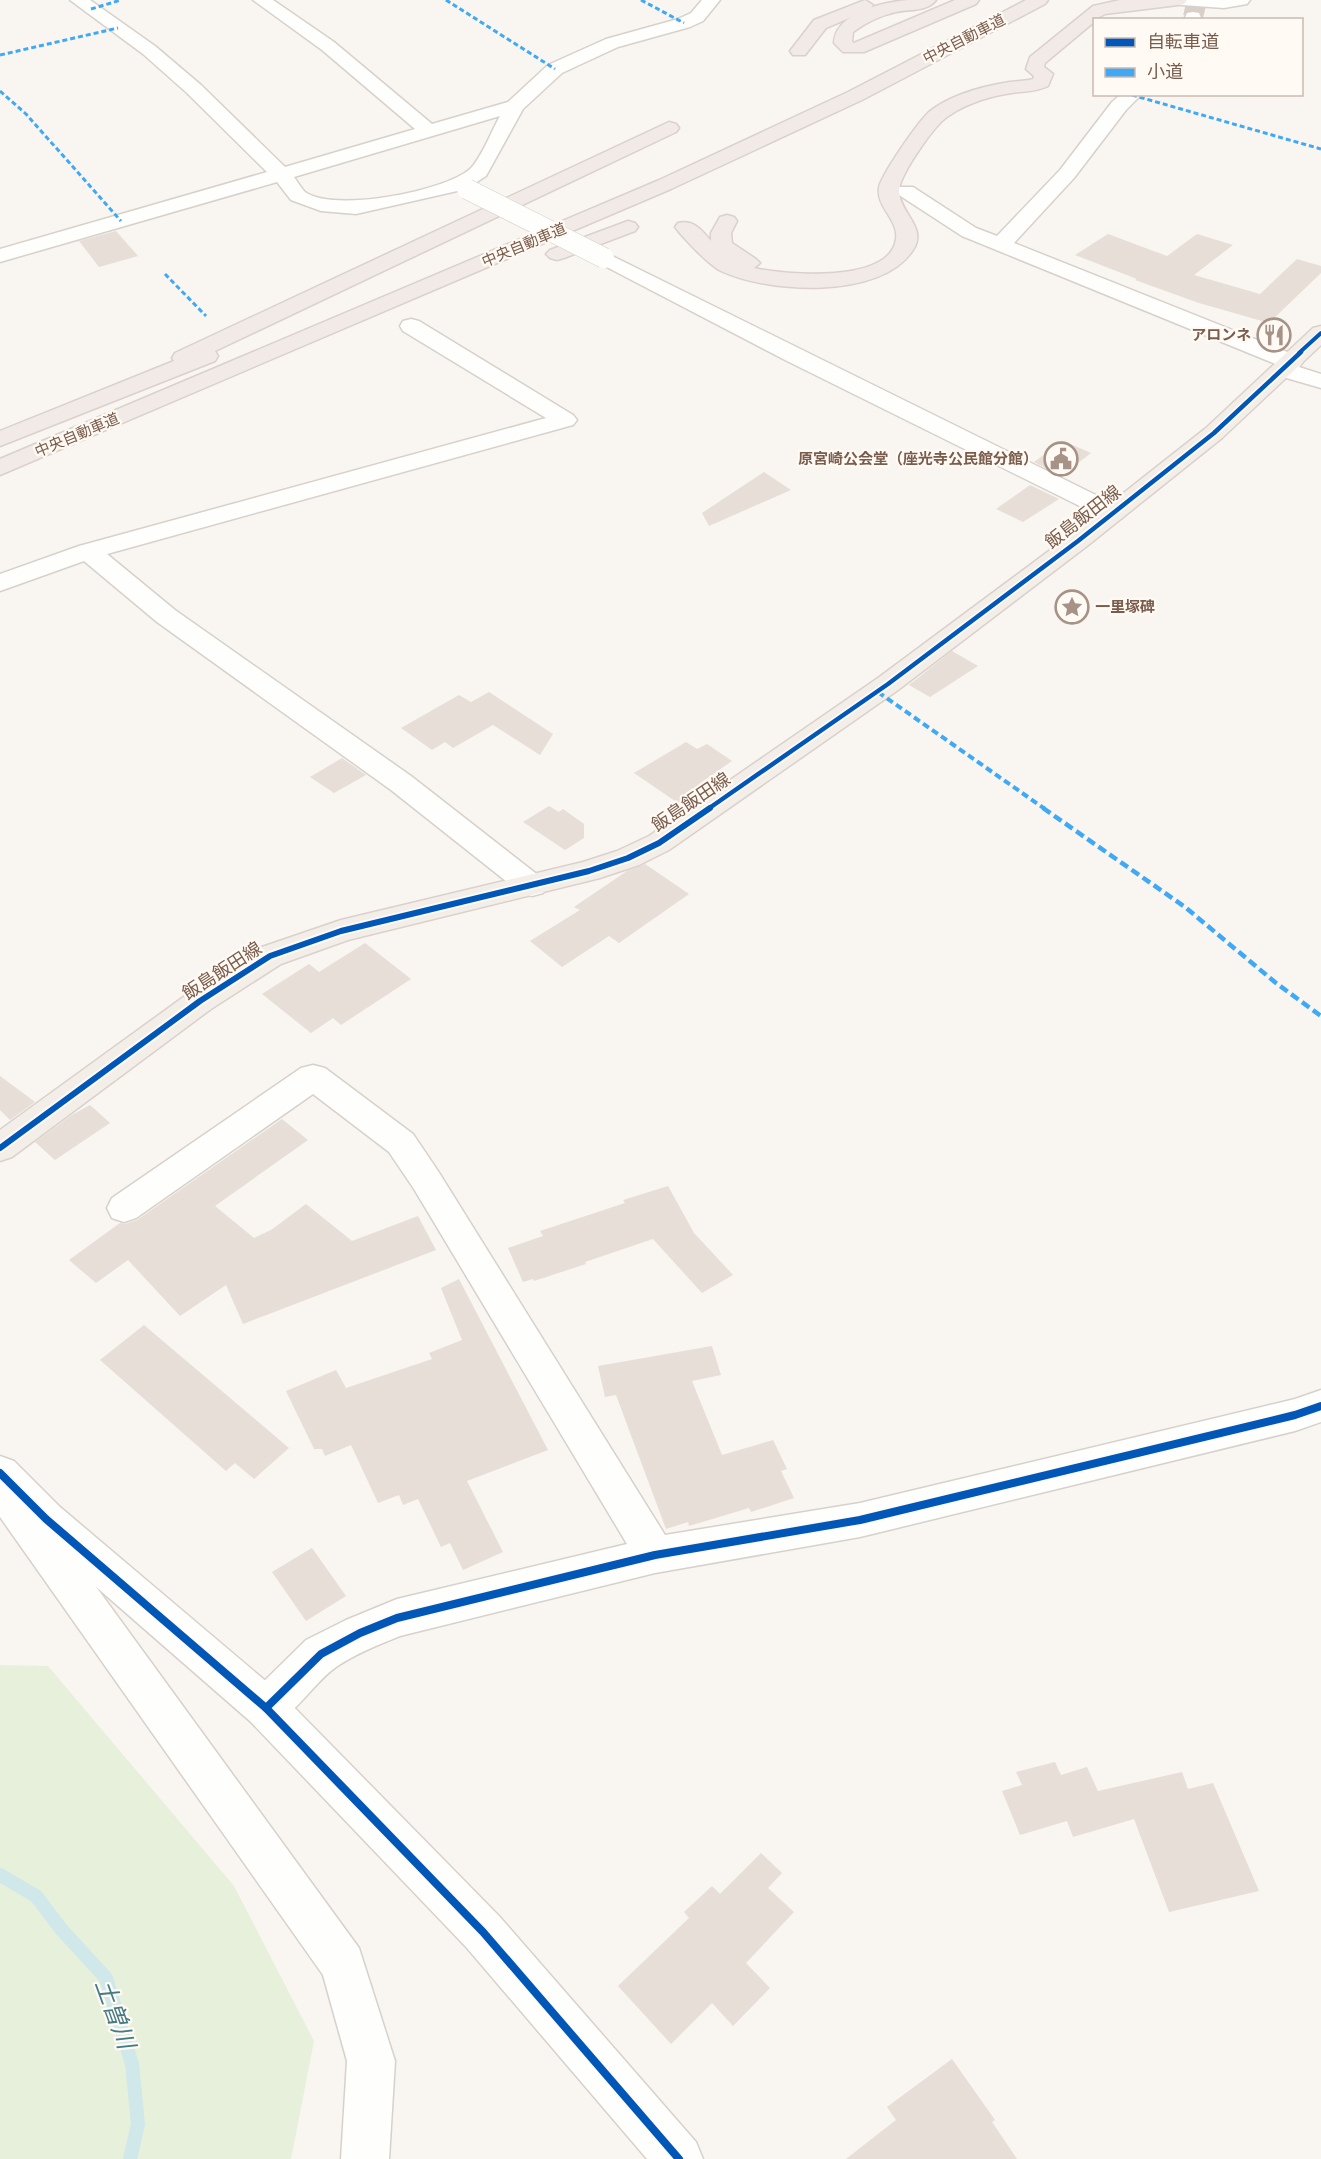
<svg xmlns="http://www.w3.org/2000/svg" width="1321" height="2159" viewBox="0 0 1321 2159" font-family="Inter,'Noto Sans JP',sans-serif">
<style>
.green{fill:#e7f0db}
.lines{fill:none;stroke-linecap:round;stroke-linejoin:round}
.stream{stroke:#d0e8ea;stroke-width:14}
.building{fill:#e6ded7}
.minor-tunnel{stroke:#d9cfc7;stroke-width:20;stroke-dasharray:20 10;stroke-linecap:butt}
.minor-casing{stroke:#d7d1cb;stroke-width:3}
.tertiary-casing{stroke:#d7d1cb;stroke-width:3}
.primary-casing{stroke:#dad1cc;stroke-width:3}
.motorway-casing{stroke:#dad1cc;stroke-width:3}
.minor{fill:#fefefd;fill-rule:evenodd}
.tertiary{fill:#fefefd;fill-rule:evenodd}
.primary{fill:#f3eee8;fill-rule:evenodd}
.motorway{fill:#f2eae7;fill-rule:evenodd}
.minor-bridge-casing{stroke:#d7d1cb;stroke-width:21;stroke-linecap:butt}
.minor-bridge{stroke:#fefefd;stroke-width:20}
.quiet-far2{stroke:#3fa9f5;stroke-width:3;stroke-dasharray:5 3;stroke-linecap:butt}
.quiet-far1{stroke:#3fa9f5;stroke-width:4;stroke-dasharray:7 4;stroke-linecap:butt}
.quiet{stroke:#3fa9f5;stroke-width:4.5;stroke-dasharray:9 4.5;stroke-linecap:butt}
.cycleway-far3-casing{stroke:#fffaf3;stroke-width:6}
.cycleway-far2-casing{stroke:#fffaf3;stroke-width:8}
.cycleway-far1-casing{stroke:#fffaf3;stroke-width:10}
.cycleway-casing{stroke:#fffaf3;stroke-width:11}
.cycleway-far3{stroke:#0057b8;stroke-width:4}
.cycleway-far2{stroke:#0057b8;stroke-width:4.5}
.cycleway-far1{stroke:#0057b8;stroke-width:6}
.cycleway{stroke:#0057b8;stroke-width:8}
.labels{text-anchor:middle;stroke-width:4.5;stroke-linejoin:round;paint-order:stroke}
.far-street-label{font-size:15px;fill:#7a5c4d;stroke:#fffaf3}
.far-poi-label{font-size:15px;font-weight:bold;fill:#7a5c4d;stroke:#fffaf3;text-anchor:end}
.street-label{font-size:18px;fill:#7a5c4d;stroke:#fffaf3}
.near-water-label{font-size:24px;font-style:italic;fill:#437c86;stroke:#fffaf3}
</style>
<rect width="100%" height="100%" fill="#f9f5f0"/>
<path class="green" d="M 0,1665 L 48,1666 L 234,1886 L 314,2041 L 291,2159 L 0,2159 Z"/>
<g class="lines">
<path class="stream" d="M 0,1875 L 36,1896 L 61,1929 L 106,1978 L 132,2064 L 138,2124 L 130,2159"/>
</g>
<g class="building">
<path d="M 116,231 L 138,256 L 99,267 L 79,241 Z"/>
<path d="M 1108,234 L 1167,256 L 1197,234 L 1233,245 L 1194,275 L 1260,294 L 1297,259 L 1321,266 L 1321,273 L 1269,323 L 1199,303 L 1135,280 L 1137,279 L 1075,255 Z"/>
<path d="M 1063,441 L 1091,453 L 1061,476 L 1034,462 Z"/>
<path d="M 764,472 L 791,490 L 709,526 L 702,513 Z"/>
<path d="M 1030,485 L 1059,499 L 1023,522 L 996,509 Z"/>
<path d="M 952,651 L 978,666 L 930,697 L 909,685 Z"/>
<path d="M 489,692 L 553,734 L 540,755 L 493,725 L 453,748 L 445,742 L 432,750 L 401,728 L 459,695 L 471,702 Z"/>
<path d="M 686,742 L 697,749 L 707,744 L 732,761 L 699,784 L 704,787 L 678,803 L 634,773 Z"/>
<path d="M 342,758 L 366,775 L 334,793 L 310,777 Z"/>
<path d="M 549,806 L 559,812 L 563,809 L 584,824 L 584,838 L 565,850 L 523,822 Z"/>
<path d="M 645,864 L 689,894 L 619,943 L 609,936 L 562,967 L 530,941 L 580,910 L 574,907 L 627,871 Z"/>
<path d="M 365,943 L 411,979 L 341,1025 L 333,1018 L 311,1033 L 262,994 L 309,964 L 319,972 Z"/>
<path d="M 0,1076 L 35,1102 L 10,1120 L 0,1110 Z"/>
<path d="M 90,1105 L 110,1123 L 55,1160 L 35,1142 L 72,1115 Z"/>
<path d="M 282,1119 L 308,1140 L 215,1206 L 254,1238 L 271,1230 L 306,1204 L 352,1241 L 418,1216 L 436,1250 L 243,1324 L 226,1285 L 180,1316 L 128,1260 L 96,1283 L 69,1260 L 120,1223 L 125,1224 L 137,1220 Z"/>
<path d="M 668,1186 L 694,1233 L 733,1275 L 702,1293 L 653,1239 L 585,1262 L 586,1264 L 534,1281 L 533,1279 L 523,1282 L 508,1248 L 543,1236 L 540,1231 L 625,1203 L 623,1200 Z"/>
<path d="M 459,1279 L 548,1450 L 467,1481 L 503,1552 L 463,1570 L 450,1543 L 441,1547 L 418,1499 L 403,1505 L 399,1495 L 378,1503 L 351,1445 L 325,1456 L 322,1449 L 314,1449 L 286,1391 L 336,1370 L 346,1388 L 432,1359 L 429,1353 L 462,1340 L 441,1288 Z"/>
<path d="M 144,1325 L 289,1448 L 254,1479 L 235,1463 L 226,1471 L 100,1360 Z"/>
<path d="M 712,1346 L 721,1375 L 692,1381 L 722,1455 L 773,1440 L 787,1469 L 781,1471 L 794,1498 L 751,1512 L 749,1508 L 689,1526 L 688,1522 L 666,1529 L 616,1395 L 605,1397 L 598,1366 Z"/>
<path d="M 312,1548 L 346,1596 L 306,1621 L 272,1572 Z"/>
<path d="M 1055,1762 L 1061,1775 L 1087,1767 L 1098,1791 L 1182,1772 L 1188,1789 L 1213,1783 L 1259,1891 L 1169,1912 L 1134,1819 L 1073,1837 L 1067,1821 L 1020,1835 L 1002,1791 L 1022,1785 L 1016,1772 Z"/>
<path d="M 761,1853 L 782,1873 L 768,1888 L 794,1912 L 746,1963 L 770,1988 L 733,2026 L 712,2003 L 671,2044 L 618,1986 L 689,1918 L 684,1912 L 712,1886 L 720,1894 Z"/>
<path d="M 952,2059 L 995,2120 L 992,2122 L 1017,2159 L 846,2159 L 896,2120 L 887,2107 Z"/>
</g>
<g class="lines">
<path class="minor-tunnel" d="M 1193,17 L 1197,0"/>
<g class="minor-casing">
<g id="minor">
<path d="M 70,0 L 90,0 L 155,46 L 201,85 L 285,167 L 415,129 L 322,50 L 253,0 L 273,0 L 334,42 L 432,124 L 508,102 L 548,65 L 606,39 L 678,19 L 691,13 L 702,0 L 720,0 L 703,21 L 690,27 L 618,47 L 562,73 L 523,109 L 486,176 L 466,189 L 356,214 L 321,211 L 291,200 L 277,182 L 0,262 L 0,249 L 267,172 L 187,93 L 143,54 ZM 500,116 C 492,130 481,159 470,169 C 446,191 333,213 305,192 C 301,188 297,181 294,177 Z"/>
<path d="M 1193,12 L 1199,13 L 1202,20 L 1184,20 L 1187,13 Z"/>
<path d="M 1121,94 L 1142,94 L 1126,110 L 1074,178 L 1014,243 L 1300,357 L 1303,362 L 1299,367 L 1321,374 L 1321,388 L 1276,375 L 1273,370 L 1278,365 L 962,236 L 899,195 L 896,191 L 899,187 L 913,187 L 976,228 L 997,236 L 1060,170 L 1112,102 Z"/>
<path d="M 604,252 L 1122,508 L 1125,513 L 1122,518 L 1113,520 L 1104,518 L 787,361 L 597,262 L 593,258 L 597,254 Z"/>
<path d="M 411,319 L 419,321 L 573,415 L 577,420 L 573,425 L 107,554 L 175,610 L 411,776 L 543,879 L 547,886 L 543,893 L 532,896 L 521,893 L 391,790 L 157,622 L 84,561 L 0,591 L 0,574 L 79,546 L 546,418 L 403,331 L 400,326 L 403,321 Z"/>
<path d="M 313,1065 L 325,1068 L 413,1134 L 438,1171 L 665,1535 L 860,1503 L 1295,1399 L 1321,1390 L 1321,1422 L 1295,1431 L 860,1537 L 655,1573 L 400,1636 C 378,1645 355,1654 336,1667 C 311,1685 296,1716 266,1728 L 251,1722 L 245,1708 L 251,1694 L 306,1640 L 346,1620 L 397,1599 L 627,1544 L 414,1189 L 389,1152 L 313,1094 L 136,1218 L 124,1222 L 112,1218 L 107,1208 L 112,1198 L 301,1068 Z"/>
<path d="M 0,1469 L 14,1474 L 359,1948 L 395,2061 L 389,2159 L 341,2159 L 347,2061 L 323,1975 L 0,1517 Z"/>
</g>
</g>
<g class="tertiary-casing">
<g id="tertiary">
<path d="M 1173,0 L 1250,0 L 1247,4 L 1224,8 L 1182,5 L 1176,4 Z"/>
<path d="M 0,1456 L 14,1461 L 60,1507 L 281,1694 L 499,1916 L 696,2142 L 703,2159 L 647,2159 L 467,1948 L 251,1722 L 32,1531 L 0,1499 Z"/>
</g>
</g>
<g class="primary-casing">
<path id="primary" d="M 1321,326 L 1321,345 L 1222,438 L 1087,546 L 898,690 L 669,850 L 639,865 L 600,878 L 348,940 L 281,964 L 211,1009 L 12,1157 L 0,1161 L 0,1130 L 189,993 L 259,948 L 341,920 L 583,862 L 617,851 L 649,836 L 878,678 L 1069,536 L 1206,428 L 1313,328 Z"/>
</g>
<g class="motorway-casing">
<g id="motorway">
<path d="M 865,0 L 873,5 L 870,9 L 826,28 L 805,55 L 793,55 L 790,51 L 814,20 Z"/>
<path d="M 908,0 L 936,0 C 927,12 909,9 896,12 C 882,15 865,23 853,32 L 852,41 L 854,43 L 955,0 L 979,0 L 976,4 L 864,52 L 843,52 L 834,43 C 835,13 883,2 908,0 Z"/>
<path d="M 1026,0 L 1048,0 L 1045,4 L 862,100 L 671,189 L 0,475 L 0,459 L 657,181 L 848,92 Z"/>
<path d="M 1120,0 L 1187,0 L 1184,4 L 1178,5 L 1105,14 L 1094,20 L 1094,22 L 1045,63 L 1044,67 L 1053,74 L 1048,86 C 1036,92 1025,91 1012,93 C 989,96 958,106 941,122 C 930,133 898,177 899,192 C 900,213 928,228 913,250 C 881,300 768,293 721,271 C 710,266 682,237 675,227 L 678,223 C 693,219 702,230 711,241 L 711,233 L 720,217 L 727,215 L 734,217 L 737,221 L 731,233 L 732,243 L 756,259 L 760,263 L 754,268 C 785,275 890,284 896,239 C 899,220 876,207 879,188 C 881,175 918,122 929,112 C 950,95 984,86 1010,82 C 1018,81 1026,81 1033,79 L 1034,76 L 1026,69 L 1030,57 L 1093,6 Z"/>
<path d="M 669,122 L 676,124 L 679,128 L 676,132 L 215,351 L 218,356 L 215,361 L 0,446 L 0,431 L 174,361 L 172,358 L 175,353 Z"/>
<path d="M 628,221 L 635,223 L 638,227 L 635,231 L 564,258 L 557,260 L 550,258 L 546,254 L 550,250 Z"/>
</g>
</g>
<use href="#minor" class="minor"/>
<use href="#tertiary" class="tertiary"/>
<use href="#primary" class="primary"/>
<use href="#motorway" class="motorway"/>
<g class="minor-bridge-casing">
<path id="minor-bridge" d="M 467,189 L 604,258"/>
</g>
<use href="#minor-bridge" class="minor-bridge"/>
<g class="quiet-far2">
<path d="M 446,0 L 555,69"/>
<path d="M 641,0 L 684,23"/>
<path d="M 91,9 L 121,0"/>
<path d="M 0,55 L 118,28"/>
<path d="M 0,91 L 26,114 L 121,221"/>
<path d="M 1132,95 L 1321,149"/>
<path d="M 165,274 L 206,316"/>
</g>
<path class="quiet-far1" d="M 878,692 L 1045,809"/>
<path class="quiet" d="M 1043,808 L 1185,907 L 1276,983 L 1321,1016"/>
<g class="cycleway-far3-casing">
<path id="cycleway-far3" d="M 1299,353 L 1321,333"/>
</g>
<g class="cycleway-far2-casing">
<path id="cycleway-far2" d="M 708,809 L 888,684 L 1078,541 L 1214,433 L 1301,352"/>
</g>
<g class="cycleway-far1-casing">
<path id="cycleway-far1" d="M 0,1148 L 200,1001 L 270,956 L 341,931 L 589,871 L 628,858 L 659,843 L 710,808"/>
</g>
<g class="cycleway-casing">
<g id="cycleway">
<path d="M 0,1473 L 46,1519 L 266,1708 L 483,1932 L 679,2159"/>
<path d="M 266,1708 L 321,1654 L 360,1633 L 397,1618 L 655,1555 L 860,1520 L 1295,1415 L 1321,1406"/>
</g>
</g>
<use href="#cycleway-far3" class="cycleway-far3"/>
<use href="#cycleway-far2" class="cycleway-far2"/>
<use href="#cycleway-far1" class="cycleway-far1"/>
<use href="#cycleway" class="cycleway"/>
</g>
<defs>
<g id="restaurant-ring" transform="scale(1.725)"><circle r="9.5" fill="#fffaf3" stroke="#a69286" stroke-width="1.5"/><path d="M-5-6h1v4h1v-4h1v4h1v-4h1v5L-1.5 .5V6h-2V.5L-5-1ZM5-6V6H3V1.5H1.5Q1.5-4 5-6Z" fill="#a69286"/></g>
<g id="civic-ring" transform="scale(1.725)"><circle r="9.5" fill="#fffaf3" stroke="#a69286" stroke-width="1.5"/><path d="M-.6-6.5H3V-4.5H.6V-3L4-1V1h2V6H-6V1h2V-1L-.6-3ZM-1.2 2.5V6h2.4V2.5Z" fill="#a69286"/></g>
<g id="sight-ring" transform="scale(1.725)"><circle r="9.5" fill="#fffaf3" stroke="#a69286" stroke-width="1.5"/><path d="M0-6L1.8-2.2L6-1.7L2.9 1.2L3.7 5.4L0 3.3L-3.7 5.4L-2.9 1.2L-6-1.7L-1.8-2.2Z" fill="#a69286"/></g>
</defs>
<g fill-rule="evenodd">
<use href="#restaurant-ring" x="1274" y="335"/>
<use href="#civic-ring" x="1061" y="459"/>
<use href="#sight-ring" x="1072" y="607"/>
</g>
<g class="labels">
<g class="far-street-label">
<text transform="translate(964 39) rotate(-27)" y="5">中央自動車道</text>
<text transform="translate(524 245) rotate(-23)" y="5">中央自動車道</text>
<text transform="translate(77 435) rotate(-23)" y="5">中央自動車道</text>
</g>
<g class="far-poi-label">
<text x="1251" y="340">アロンネ</text>
<text x="1038" y="464">原宮崎公会堂（座光寺公民館分館）</text>
<text x="1095" y="612" text-anchor="start">一里塚碑</text>
</g>
<g class="street-label">
<text transform="translate(1083 517) rotate(-38)" y="6">飯島飯田線</text>
<text transform="translate(691 802) rotate(-34)" y="6">飯島飯田線</text>
<text transform="translate(222 971) rotate(-33)" y="6">飯島飯田線</text>
</g>
<g class="near-water-label">
<text transform="translate(115 2014) rotate(70)" y="8">土曽川</text>
</g>
</g>
<rect x="1093" y="18" width="210" height="78" fill="#fffaf3" stroke="#cabbb1" stroke-width="1.5"/>
<rect x="1105" y="38" width="30" height="9" fill="#0057b8" stroke="#cabbb1" stroke-width="1.5"/>
<text x="1147" y="48" font-size="18" fill="#7a5c4d">自転車道</text>
<rect x="1105" y="68" width="30" height="9" fill="#3fa9f5" stroke="#cabbb1" stroke-width="1.5"/>
<text x="1147" y="78" font-size="18" fill="#7a5c4d">小道</text>
</svg>
